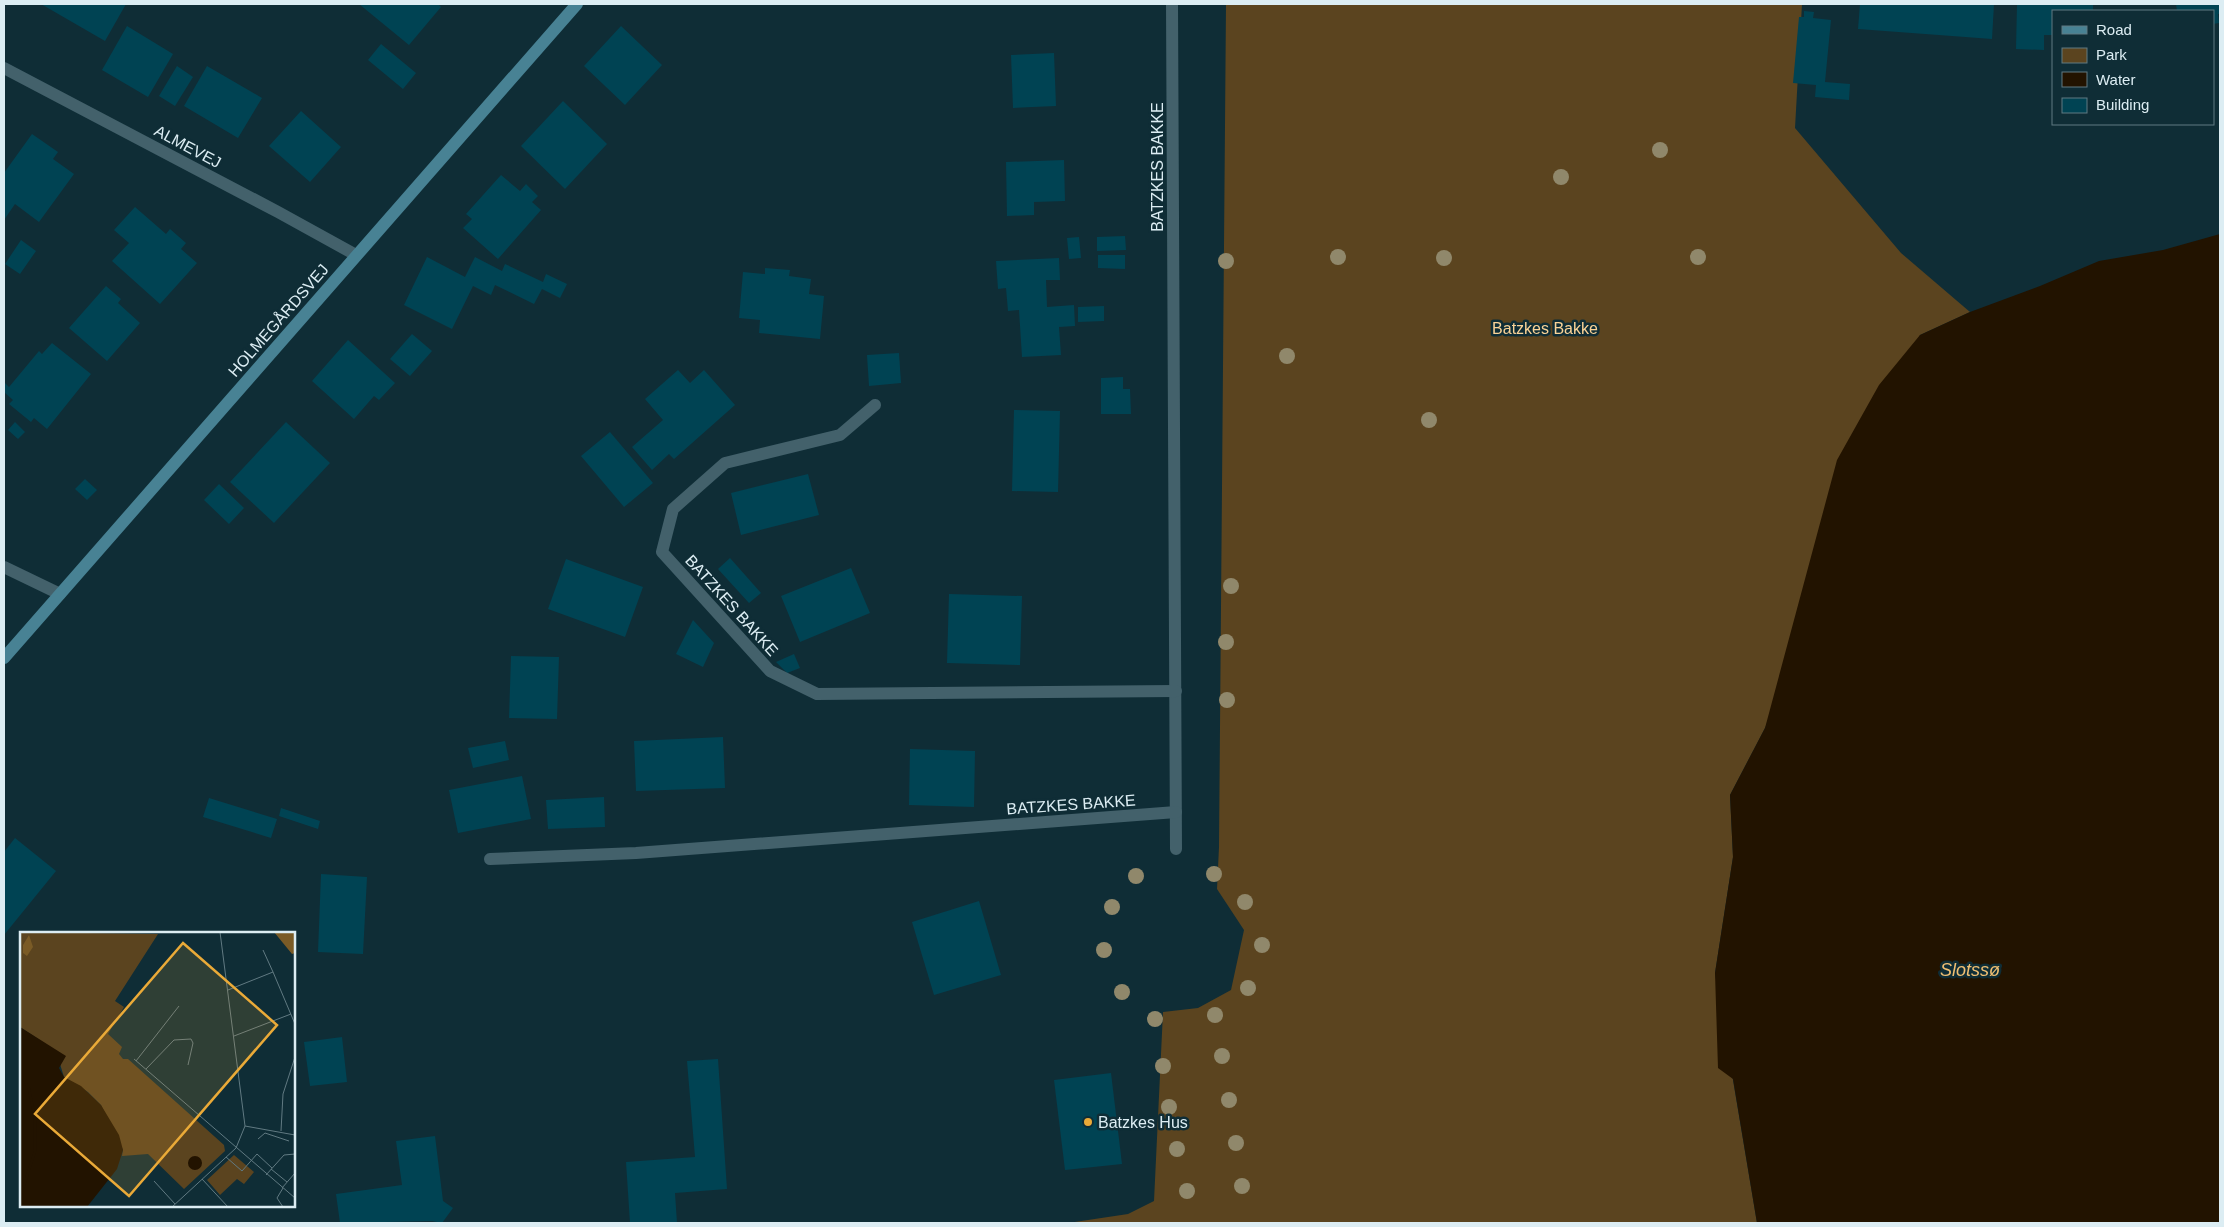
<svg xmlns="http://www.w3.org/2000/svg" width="2224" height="1227" viewBox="0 0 2224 1227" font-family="Helvetica,sans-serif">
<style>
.green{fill:#5b441f}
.water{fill:#221300}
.building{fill:#004353}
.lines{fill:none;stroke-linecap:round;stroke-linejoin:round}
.street{stroke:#43616b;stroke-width:12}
.secondary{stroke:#488294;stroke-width:12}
.tree{fill:#90886b}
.poi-dot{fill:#eaaa38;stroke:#0f2d36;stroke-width:2}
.labels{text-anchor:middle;stroke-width:5;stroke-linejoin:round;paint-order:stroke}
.street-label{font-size:16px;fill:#dcedf3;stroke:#0f2d36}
.park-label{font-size:16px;fill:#fad397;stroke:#0f2d36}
.poi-label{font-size:16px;fill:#dcedf3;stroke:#0f2d36;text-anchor:start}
.water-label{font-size:18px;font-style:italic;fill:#f0bf72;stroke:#0f2d36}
.inset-river{fill:none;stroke:#221300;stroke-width:2.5}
.inset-road{fill:none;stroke:#617a82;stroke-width:1}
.view{fill:#eaaa38;fill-opacity:0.15;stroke:#eaaa38;stroke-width:2.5}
.inset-edge{fill:none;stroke:#dcedf3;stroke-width:2.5}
</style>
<rect width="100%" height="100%" fill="#0f2d36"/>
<path class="green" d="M 1226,4 L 1802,4 L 1795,128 L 1901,253 L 1970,312 L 1920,335 L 1765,728 L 1730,795 L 1733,857 L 1715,973 L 1757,1223 L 1068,1223 L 1128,1214 L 1154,1201 L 1163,1012 L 1198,1008 L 1231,990 L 1244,930 L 1217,889 L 1219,847 Z"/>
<path class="water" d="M 2220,234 L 2220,1223 L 1757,1223 L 1733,1079 L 1718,1068 L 1715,973 L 1733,857 L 1730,795 L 1765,728 L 1837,460 L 1879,385 L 1920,335 L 1970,312 L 2040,286 L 2099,261 L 2163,250 Z"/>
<g class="building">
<path d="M 41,4 L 126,4 L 105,41 Z"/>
<path d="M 359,4 L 438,4 L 441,7 L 409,45 Z"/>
<path d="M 1860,4 L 1994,4 L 1992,39 L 1858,29 Z"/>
<path d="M 2017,4 L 2093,4 L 2093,11 L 2053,11 L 2053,35 L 2044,35 L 2044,50 L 2016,49 Z"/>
<path d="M 2176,4 L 2220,4 L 2220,14 L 2218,14 L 2219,23 L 2213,24 L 2213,11 L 2177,11 Z"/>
<path d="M 1804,11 L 1814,12 L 1813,18 L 1831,20 L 1825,82 L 1850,84 L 1849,100 L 1815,97 L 1816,85 L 1793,83 L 1799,17 L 1804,17 Z"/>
<path d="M 127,26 L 173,54 L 148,97 L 102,70 Z"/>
<path d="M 621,26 L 662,65 L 625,105 L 584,66 Z"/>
<path d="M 381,44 L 416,73 L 403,89 L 368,60 Z"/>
<path d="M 1054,53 L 1056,106 L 1013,108 L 1011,55 Z"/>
<path d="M 177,66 L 193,77 L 175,106 L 159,96 Z"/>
<path d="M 207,66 L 262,98 L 238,138 L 184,106 Z"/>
<path d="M 563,101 L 607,144 L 565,189 L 521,146 Z"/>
<path d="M 301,111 L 341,147 L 310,182 L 269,146 Z"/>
<path d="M 32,134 L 58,152 L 53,159 L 74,174 L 39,222 L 15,204 L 4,220 L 4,173 Z"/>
<path d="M 1064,160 L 1065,201 L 1034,202 L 1034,215 L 1007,216 L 1006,162 Z"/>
<path d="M 501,175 L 520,191 L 526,184 L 538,196 L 532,202 L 541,210 L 498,259 L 463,228 L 472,219 L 466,214 Z"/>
<path d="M 135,207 L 166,234 L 170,229 L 186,243 L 181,249 L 197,263 L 160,304 L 112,261 L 129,243 L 114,230 Z"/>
<path d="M 1125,236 L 1126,250 L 1097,251 L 1097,237 Z"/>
<path d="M 1079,237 L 1081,258 L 1069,259 L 1067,238 Z"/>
<path d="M 21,240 L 36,251 L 20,274 L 5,264 Z"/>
<path d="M 1098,255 L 1125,255 L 1125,269 L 1098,268 Z"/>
<path d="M 427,257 L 465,277 L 475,257 L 502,271 L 505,264 L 543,282 L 546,274 L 567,284 L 560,298 L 542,289 L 534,304 L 495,285 L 491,295 L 473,286 L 452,329 L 404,305 Z"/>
<path d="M 1059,258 L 1060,280 L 1046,280 L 1047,307 L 1074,305 L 1075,326 L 1059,327 L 1061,355 L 1022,357 L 1019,310 L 1008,311 L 1006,288 L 998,289 L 996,261 Z"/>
<path d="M 765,268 L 790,270 L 789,276 L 811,279 L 809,294 L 824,296 L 820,339 L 759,333 L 760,320 L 739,318 L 743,272 L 765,274 Z"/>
<path d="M 106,286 L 121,299 L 118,303 L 140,323 L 107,361 L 69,328 Z"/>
<path d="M 1104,306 L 1104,321 L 1078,322 L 1078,307 Z"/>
<path d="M 412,334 L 432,351 L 410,376 L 390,359 Z"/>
<path d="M 348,340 L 395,383 L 379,400 L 374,396 L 354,419 L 312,381 Z"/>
<path d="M 52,343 L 91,374 L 47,429 L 34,418 L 31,422 L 9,404 L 13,400 L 4,392 L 4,382 L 9,387 L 39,351 L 42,354 Z"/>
<path d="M 899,353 L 901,383 L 869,386 L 867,355 Z"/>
<path d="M 678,370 L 690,383 L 704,370 L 735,405 L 674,459 L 669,454 L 652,470 L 632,447 L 663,420 L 645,399 Z"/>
<path d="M 1123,377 L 1123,389 L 1130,389 L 1131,414 L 1101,414 L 1101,378 Z"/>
<path d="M 1014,410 L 1060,411 L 1058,492 L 1012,491 Z"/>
<path d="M 15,422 L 25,432 L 18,439 L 8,430 Z"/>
<path d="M 286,422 L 330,463 L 274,523 L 230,482 Z"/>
<path d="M 610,432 L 653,483 L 624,507 L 581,456 Z"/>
<path d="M 808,474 L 819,515 L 741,535 L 731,493 Z"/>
<path d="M 85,479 L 97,490 L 87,500 L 75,489 Z"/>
<path d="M 219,484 L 244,508 L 229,524 L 204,500 Z"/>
<path d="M 730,558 L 761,593 L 749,603 L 718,569 Z"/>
<path d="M 566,559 L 643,587 L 625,637 L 548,609 Z"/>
<path d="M 851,568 L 870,613 L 800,642 L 781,596 Z"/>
<path d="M 949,594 L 1022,596 L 1020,665 L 947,663 Z"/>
<path d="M 693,620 L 714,643 L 703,667 L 676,654 Z"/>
<path d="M 794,654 L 800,668 L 787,673 L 776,662 Z"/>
<path d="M 511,656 L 559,657 L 557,719 L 509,718 Z"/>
<path d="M 723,737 L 725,788 L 636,791 L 634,741 Z"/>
<path d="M 505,741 L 509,760 L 473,768 L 468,748 Z"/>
<path d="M 910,749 L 975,751 L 974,807 L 909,805 Z"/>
<path d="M 522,776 L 531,819 L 458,833 L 449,790 Z"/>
<path d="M 604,797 L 605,827 L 548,829 L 546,800 Z"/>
<path d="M 209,798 L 277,819 L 271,838 L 203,817 Z"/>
<path d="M 281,808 L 320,821 L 318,829 L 279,816 Z"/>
<path d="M 15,838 L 56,871 L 4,935 L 4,852 Z"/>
<path d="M 321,874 L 367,877 L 363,954 L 318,952 Z"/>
<path d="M 979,901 L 1001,975 L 934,995 L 912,922 Z"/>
<path d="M 342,1037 L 347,1082 L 310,1086 L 304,1042 Z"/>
<path d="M 718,1059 L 727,1189 L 675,1193 L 677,1223 L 630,1223 L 626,1162 L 695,1157 L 687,1061 Z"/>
<path d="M 1111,1073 L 1122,1164 L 1065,1170 L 1054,1080 Z"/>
<path d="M 435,1136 L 443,1201 L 453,1208 L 442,1223 L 432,1221 L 340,1223 L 336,1194 L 402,1185 L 396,1141 Z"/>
</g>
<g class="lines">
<g class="street">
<path d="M 1172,4 L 1176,849"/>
<path d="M 4,68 L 278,212 L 356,255"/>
<path d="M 875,405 L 840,435 L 725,463 L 673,509 L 662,552 L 770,671 L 817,694 L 1176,691"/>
<path d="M 4,567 L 60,594"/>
<path d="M 490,859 L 636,853 L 1176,812"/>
</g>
<path class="secondary" d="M 4,658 L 577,4"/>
</g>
<g class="tree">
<circle cx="1660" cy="150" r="8"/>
<circle cx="1561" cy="177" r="8"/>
<circle cx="1338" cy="257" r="8"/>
<circle cx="1698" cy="257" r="8"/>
<circle cx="1444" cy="258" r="8"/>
<circle cx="1226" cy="261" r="8"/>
<circle cx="1287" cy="356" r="8"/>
<circle cx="1429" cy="420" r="8"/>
<circle cx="1231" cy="586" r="8"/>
<circle cx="1226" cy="642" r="8"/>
<circle cx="1227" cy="700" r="8"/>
<circle cx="1214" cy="874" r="8"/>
<circle cx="1136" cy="876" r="8"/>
<circle cx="1245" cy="902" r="8"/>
<circle cx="1112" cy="907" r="8"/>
<circle cx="1262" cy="945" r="8"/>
<circle cx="1104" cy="950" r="8"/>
<circle cx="1248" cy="988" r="8"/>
<circle cx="1122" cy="992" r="8"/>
<circle cx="1215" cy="1015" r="8"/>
<circle cx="1155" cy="1019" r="8"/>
<circle cx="1222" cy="1056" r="8"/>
<circle cx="1163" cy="1066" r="8"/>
<circle cx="1229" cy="1100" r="8"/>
<circle cx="1169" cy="1107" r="8"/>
<circle cx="1236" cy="1143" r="8"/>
<circle cx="1177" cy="1149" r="8"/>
<circle cx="1242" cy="1186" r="8"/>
<circle cx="1187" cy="1191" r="8"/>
</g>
<circle class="poi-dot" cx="1088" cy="1122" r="5"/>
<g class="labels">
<g class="street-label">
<text transform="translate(188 146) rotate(28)" y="6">ALMEVEJ</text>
<text transform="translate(1157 167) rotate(-90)" y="6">BATZKES BAKKE</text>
<text transform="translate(278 320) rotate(-49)" y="6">HOLMEGÅRDSVEJ</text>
<text transform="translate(732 605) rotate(48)" y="6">BATZKES BAKKE</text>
<text transform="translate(1071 804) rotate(-4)" y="6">BATZKES BAKKE</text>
</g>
<g class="park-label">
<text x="1545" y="334">Batzkes Bakke</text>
</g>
<g class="poi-label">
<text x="1098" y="1128">Batzkes Hus</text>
</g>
<g class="water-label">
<text x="1970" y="976">Slotssø</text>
</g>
</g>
<g transform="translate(20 932)">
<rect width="275" height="275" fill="#0f2d36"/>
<path d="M 0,0 L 138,2 L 95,69 L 104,75 L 88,102 L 102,115 L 99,122 L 103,127 L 108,127 L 204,213 L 205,219 L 164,257 L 128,222 L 102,224 L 103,218 L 81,173 L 68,160 L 44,145 L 36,119 L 0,95 ZM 214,223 L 234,240 L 224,252 L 217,247 L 200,263 L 187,248 Z" fill="#5b441f"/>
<path d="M 254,0 L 275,0 L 275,21 L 272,22 ZM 9,3 L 13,15 L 7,24 L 3,21 L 3,13 Z" fill="#7a5b26"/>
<path d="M 0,95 L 46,124 L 39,136 L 44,145 L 61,154 L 81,173 L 99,203 L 103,218 L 97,237 L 67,275 L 0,275 ZM168 231a7 7 0 1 1 14 0a7 7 0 1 1-14 0Z" fill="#221300"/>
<path class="inset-river" d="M 0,141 L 9,157 L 15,187 L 15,219 L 0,266"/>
<path class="inset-road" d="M 243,18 L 253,40M 208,58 L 253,40 L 275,92M 214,104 L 271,82M 114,127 L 275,266M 116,129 L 159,74M 126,137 L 154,108 L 171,107 L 173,111 L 168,133M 225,194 L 275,203M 261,199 L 263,162 L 275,125M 238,207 L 245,201 L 269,209M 206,225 L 222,239 L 237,222 L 252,236M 251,237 L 267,250M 246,243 L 264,223 L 275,222M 182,247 L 208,275M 134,249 L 155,272M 262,256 L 275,241M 263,256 L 257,266 L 263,275M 152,275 L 216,216 L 225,194 L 200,0"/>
<path class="view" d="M 163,11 L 257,93 L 109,264 L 15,182 Z"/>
<rect width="275" height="275" class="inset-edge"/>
</g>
<rect width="2224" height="1227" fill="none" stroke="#dcedf3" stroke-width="10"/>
<rect x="2052" y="10" width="162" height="115" fill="#0f2d36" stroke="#617a82"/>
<rect x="2062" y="26" width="25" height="8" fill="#488294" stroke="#617a82"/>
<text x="2096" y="35" font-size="15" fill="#dcedf3">Road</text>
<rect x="2062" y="48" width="25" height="15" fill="#5b441f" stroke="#617a82"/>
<text x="2096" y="60" font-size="15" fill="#dcedf3">Park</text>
<rect x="2062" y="72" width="25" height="15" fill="#221300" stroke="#617a82"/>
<text x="2096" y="85" font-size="15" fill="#dcedf3">Water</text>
<rect x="2062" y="98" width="25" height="15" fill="#004353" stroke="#617a82"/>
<text x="2096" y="110" font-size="15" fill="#dcedf3">Building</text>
</svg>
